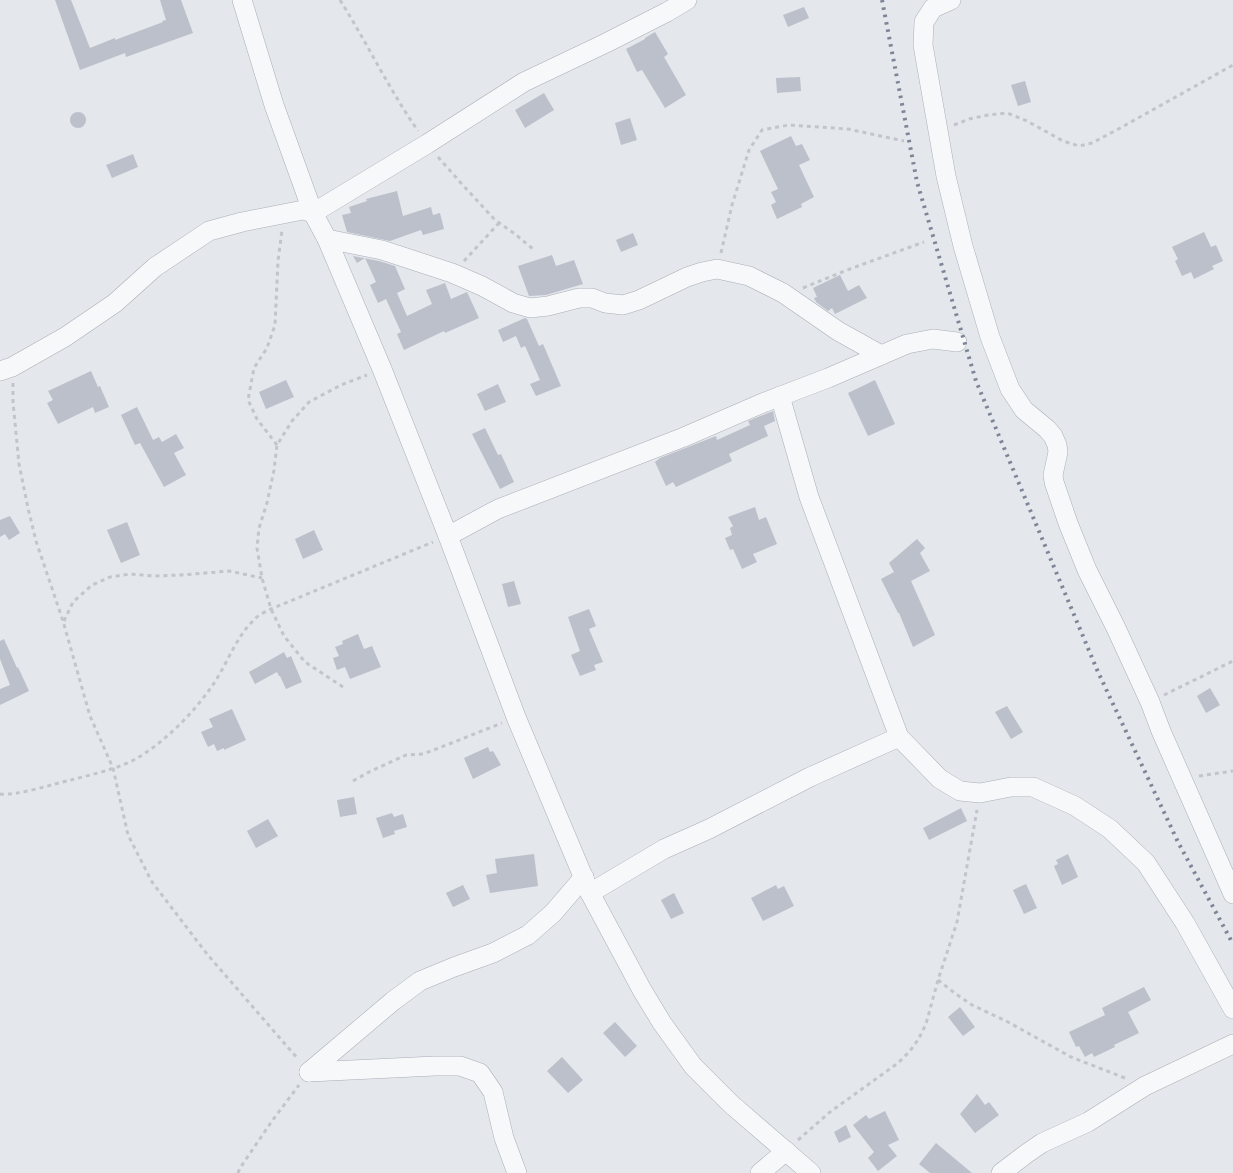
<svg xmlns="http://www.w3.org/2000/svg" width="1233" height="1173" viewBox="0 0 1233 1173" font-family="'PT Sans',sans-serif">
<style>
.building{fill:#bbc0ca}
.lines{fill:none;stroke-linecap:round;stroke-linejoin:round}
.minor-casing{stroke:#a9aeb7;stroke-width:20}
.path{stroke:#c2c5cb;stroke-width:3;stroke-dasharray:4 4;stroke-linecap:butt}
.minor{stroke:#f7f8fa;stroke-width:19}
.rail{stroke:#7d8696;stroke-width:4;stroke-dasharray:2.5 5;stroke-linecap:butt}
</style>
<rect width="100%" height="100%" fill="#e4e7ec"/>
<g class="building">
<path d="M 55,0 L 71,0 L 90,48 L 115,38 L 115,40 L 163,22 L 162,21 L 166,20 L 160,0 L 181,0 L 193,33 L 126,57 L 125,53 L 80,70 Z"/>
<path d="M 804,7 L 809,18 L 788,27 L 783,15 Z"/>
<path d="M 655,32 L 668,54 L 664,57 L 686,95 L 665,108 L 642,70 L 637,72 L 626,49 L 645,39 L 645,38 Z"/>
<path d="M 800,77 L 801,91 L 777,93 L 776,78 Z"/>
<path d="M 1025,81 L 1031,102 L 1018,106 L 1011,85 Z"/>
<path d="M 544,93 L 554,110 L 525,128 L 515,110 Z"/>
<circle cx="78" cy="120" r="8"/>
<path d="M 630,118 L 637,140 L 621,145 L 615,123 Z"/>
<path d="M 791,136 L 796,146 L 802,144 L 810,160 L 799,165 L 814,197 L 801,204 L 802,207 L 777,219 L 771,205 L 776,202 L 771,192 L 778,189 L 760,151 Z"/>
<path d="M 133,154 L 138,167 L 112,178 L 106,165 Z"/>
<path d="M 397,191 L 403,216 L 431,207 L 433,215 L 440,213 L 444,229 L 423,235 L 421,230 L 390,241 L 347,232 L 342,215 L 351,213 L 349,207 L 367,201 L 366,199 Z"/>
<path d="M 1204,232 L 1211,247 L 1216,245 L 1223,261 L 1212,266 L 1214,269 L 1194,279 L 1191,272 L 1182,276 L 1175,261 L 1178,259 L 1172,247 Z"/>
<path d="M 633,233 L 638,245 L 621,252 L 616,240 Z"/>
<path d="M 552,255 L 556,266 L 574,260 L 583,284 L 546,295 L 529,296 L 518,266 Z"/>
<path d="M 353,256 L 379,261 L 395,266 L 405,289 L 397,293 L 407,316 L 432,304 L 426,290 L 445,283 L 451,299 L 467,292 L 479,318 L 445,333 L 444,331 L 404,350 L 397,334 L 401,332 L 386,299 L 378,303 L 370,285 L 376,282 L 365,258 L 357,263 Z"/>
<path d="M 840,275 L 848,291 L 859,285 L 867,298 L 835,314 L 832,308 L 828,311 L 816,302 L 814,298 L 817,297 L 813,288 Z"/>
<path d="M 525,318 L 527,319 L 539,346 L 543,344 L 561,386 L 536,396 L 530,384 L 540,380 L 525,346 L 521,348 L 516,336 L 503,342 L 498,330 Z"/>
<path d="M 91,371 L 98,387 L 100,386 L 109,407 L 95,413 L 93,407 L 58,424 L 47,403 L 53,400 L 48,391 Z"/>
<path d="M 286,380 L 294,397 L 266,409 L 259,392 Z"/>
<path d="M 875,380 L 895,424 L 868,436 L 848,393 Z"/>
<path d="M 498,384 L 506,402 L 485,411 L 477,394 Z"/>
<path d="M 137,407 L 153,440 L 159,437 L 162,442 L 176,434 L 184,448 L 174,453 L 186,475 L 164,487 L 140,443 L 135,445 L 121,415 Z"/>
<path d="M 773,411 L 775,421 L 764,426 L 768,436 L 729,454 L 732,461 L 676,487 L 673,482 L 666,486 L 655,462 L 660,458 L 716,436 L 717,440 L 750,425 L 748,421 Z"/>
<path d="M 485,428 L 498,455 L 501,454 L 514,482 L 500,489 L 472,434 Z"/>
<path d="M 755,507 L 759,520 L 766,517 L 777,544 L 753,554 L 757,562 L 742,569 L 733,549 L 730,550 L 725,538 L 732,535 L 730,528 L 733,526 L 728,517 Z"/>
<path d="M 10,516 L 20,533 L 9,540 L 5,534 L 0,537 L 0,520 Z"/>
<path d="M 127,522 L 140,555 L 121,563 L 107,530 Z"/>
<path d="M 314,530 L 323,550 L 303,559 L 295,539 Z"/>
<path d="M 917,539 L 925,548 L 920,553 L 930,571 L 911,581 L 935,635 L 913,647 L 899,613 L 898,613 L 881,579 L 894,572 L 889,563 Z"/>
<path d="M 514,581 L 521,604 L 508,607 L 502,584 Z"/>
<path d="M 589,609 L 596,626 L 589,629 L 603,662 L 594,665 L 596,670 L 580,676 L 571,655 L 580,651 L 568,617 Z"/>
<path d="M 358,634 L 364,649 L 372,646 L 381,667 L 350,679 L 345,667 L 337,670 L 333,658 L 339,656 L 335,647 L 343,644 L 342,641 Z"/>
<path d="M 4,639 L 17,668 L 18,667 L 29,691 L 0,705 L 0,689 L 10,685 L 0,659 L 0,641 Z"/>
<path d="M 284,652 L 287,658 L 291,656 L 302,682 L 286,689 L 280,676 L 279,676 L 277,672 L 255,684 L 249,672 Z"/>
<path d="M 1210,688 L 1220,705 L 1206,713 L 1197,696 Z"/>
<path d="M 1007,706 L 1023,732 L 1011,739 L 995,712 Z"/>
<path d="M 232,709 L 246,740 L 224,750 L 224,748 L 217,751 L 214,744 L 208,747 L 201,732 L 213,727 L 209,719 Z"/>
<path d="M 488,747 L 490,752 L 493,751 L 501,765 L 473,779 L 464,758 Z"/>
<path d="M 354,797 L 357,814 L 340,817 L 337,800 Z"/>
<path d="M 961,808 L 967,821 L 929,840 L 923,828 Z"/>
<path d="M 392,813 L 394,817 L 403,814 L 407,827 L 394,831 L 395,834 L 383,838 L 376,818 Z"/>
<path d="M 268,819 L 278,836 L 256,848 L 247,831 Z"/>
<path d="M 534,854 L 538,886 L 490,893 L 486,875 L 497,873 L 495,859 Z"/>
<path d="M 1068,854 L 1078,877 L 1062,885 L 1054,866 L 1058,864 L 1056,860 Z"/>
<path d="M 1026,884 L 1037,908 L 1024,914 L 1013,890 Z"/>
<path d="M 463,885 L 470,899 L 453,907 L 446,893 Z"/>
<path d="M 776,885 L 778,889 L 784,886 L 794,906 L 763,921 L 751,898 Z"/>
<path d="M 674,893 L 684,913 L 671,919 L 661,900 Z"/>
<path d="M 1144,987 L 1151,1000 L 1128,1012 L 1139,1033 L 1114,1045 L 1115,1047 L 1094,1057 L 1092,1053 L 1085,1057 L 1079,1046 L 1076,1047 L 1069,1032 L 1105,1015 L 1102,1008 Z"/>
<path d="M 960,1007 L 975,1027 L 963,1036 L 948,1017 Z"/>
<path d="M 615,1022 L 637,1046 L 625,1057 L 603,1033 Z"/>
<path d="M 562,1057 L 583,1080 L 568,1093 L 547,1071 Z"/>
<path d="M 977,1094 L 985,1105 L 989,1102 L 999,1115 L 975,1133 L 960,1114 Z"/>
<path d="M 885,1111 L 899,1140 L 888,1145 L 897,1156 L 878,1171 L 868,1158 L 874,1152 L 853,1125 L 866,1115 L 869,1119 Z"/>
<path d="M 846,1125 L 851,1137 L 839,1143 L 834,1132 Z"/>
<path d="M 936,1143 L 972,1173 L 930,1173 L 919,1164 Z"/>
</g>
<g class="lines">
<g class="minor-casing">
<g id="minor">
<path d="M 242,0 L 274,105 L 313,213 L 327,239 L 382,369 L 448,536 L 516,717 L 590,893 L 642,990 L 662,1023 L 693,1066 L 731,1104 L 811,1173"/>
<path d="M 951,0 L 933,8 L 924,22 L 923,45 L 946,176 L 963,246 L 990,337 L 1010,389 L 1024,410 L 1047,429 L 1053,436 L 1057,445 L 1058,452 L 1053,475 L 1054,482 L 1068,523 L 1087,570 L 1116,628 L 1150,702 L 1161,731 L 1233,894"/>
<path d="M 327,239 L 382,250 L 452,273 L 482,286 L 513,303 L 530,308 L 548,306 L 579,298 L 592,298 L 605,303 L 623,305 L 639,300 L 687,277 L 702,272 L 717,269 L 749,276 L 783,293 L 838,331 L 881,355"/>
<path d="M 0,371 L 12,367 L 65,337 L 115,303 L 155,267 L 209,231 L 242,222 L 303,210 L 313,213 L 427,144 L 524,82 L 606,43 L 667,12 L 687,0"/>
<path d="M 780,396 L 809,497 L 899,737 L 940,779 L 960,791 L 980,793 L 1011,787 L 1033,787 L 1075,806 L 1110,829 L 1146,863 L 1185,923 L 1233,1009"/>
<path d="M 448,536 L 498,509 L 684,437 L 765,402 L 828,378 L 907,344 L 933,339 L 957,342"/>
<path d="M 590,893 L 664,849 L 709,829 L 810,777 L 899,737"/>
<path d="M 309,1072 L 393,1001 L 420,981 L 454,967 L 493,953 L 528,935 L 553,913 L 584,877"/>
<path d="M 309,1072 L 435,1066 L 460,1066 L 480,1073 L 493,1092 L 504,1138 L 517,1173"/>
<path d="M 760,1173 L 786,1151"/>
<path d="M 1001,1173 L 1026,1154 L 1042,1143 L 1088,1122 L 1145,1086 L 1233,1044"/>
</g>
</g>
<g class="path">
<path d="M 340,0 C 367,43 389,89 418,131"/>
<path d="M 954,125 L 969,119 L 988,115 L 1007,113 L 1027,121 L 1063,141 L 1079,146 L 1092,143 L 1122,127 L 1233,65"/>
<path d="M 438,157 L 460,182 L 495,220 L 515,234 L 533,249"/>
<path d="M 721,253 L 732,205 L 749,150 L 762,130 L 789,125 L 848,129 L 904,141"/>
<path d="M 464,261 L 499,223"/>
<path d="M 803,288 L 847,270 L 924,242"/>
<path d="M 13,383 L 13,402 L 19,464 L 28,508 L 36,541 L 63,621 L 90,716 L 113,768 L 128,835 L 152,882 L 207,954 L 298,1059"/>
<path d="M 277,445 L 257,419 L 248,400 L 254,368 L 267,348 L 275,325 L 278,261 L 282,230"/>
<path d="M 64,621 L 73,602 L 92,585 L 110,577 L 130,574 L 154,576 L 181,575 L 229,571 L 262,578"/>
<path d="M 343,687 L 305,662 L 284,636 L 271,609 L 262,578 L 257,548 L 259,528 L 267,503 L 274,470 L 277,445 L 292,421 L 309,402 L 341,385 L 367,375"/>
<path d="M 1164,695 L 1233,661"/>
<path d="M 1199,776 L 1233,771"/>
<path d="M 353,781 L 369,772 L 406,755 L 423,754 L 449,744 L 502,723"/>
<path d="M 0,794 C 18,796 52,784 71,780 C 93,774 119,769 139,757 C 167,740 194,712 212,686 C 227,665 236,636 255,619 C 259,614 266,612 271,609 L 433,542"/>
<path d="M 938,980 L 956,994 L 972,1005 L 1008,1022 L 1071,1057 L 1125,1078"/>
<path d="M 798,1140 L 830,1112 L 898,1063 L 910,1051 L 918,1040 L 926,1024 L 938,980 L 957,922 L 977,810"/>
<path d="M 238,1173 L 240,1168 L 272,1121 L 299,1085"/>
</g>
<use href="#minor" class="minor"/>
<path class="rail" d="M 882,0 L 917,182 L 976,381 L 1098,672 L 1178,842 L 1233,944"/>
</g>
</svg>
